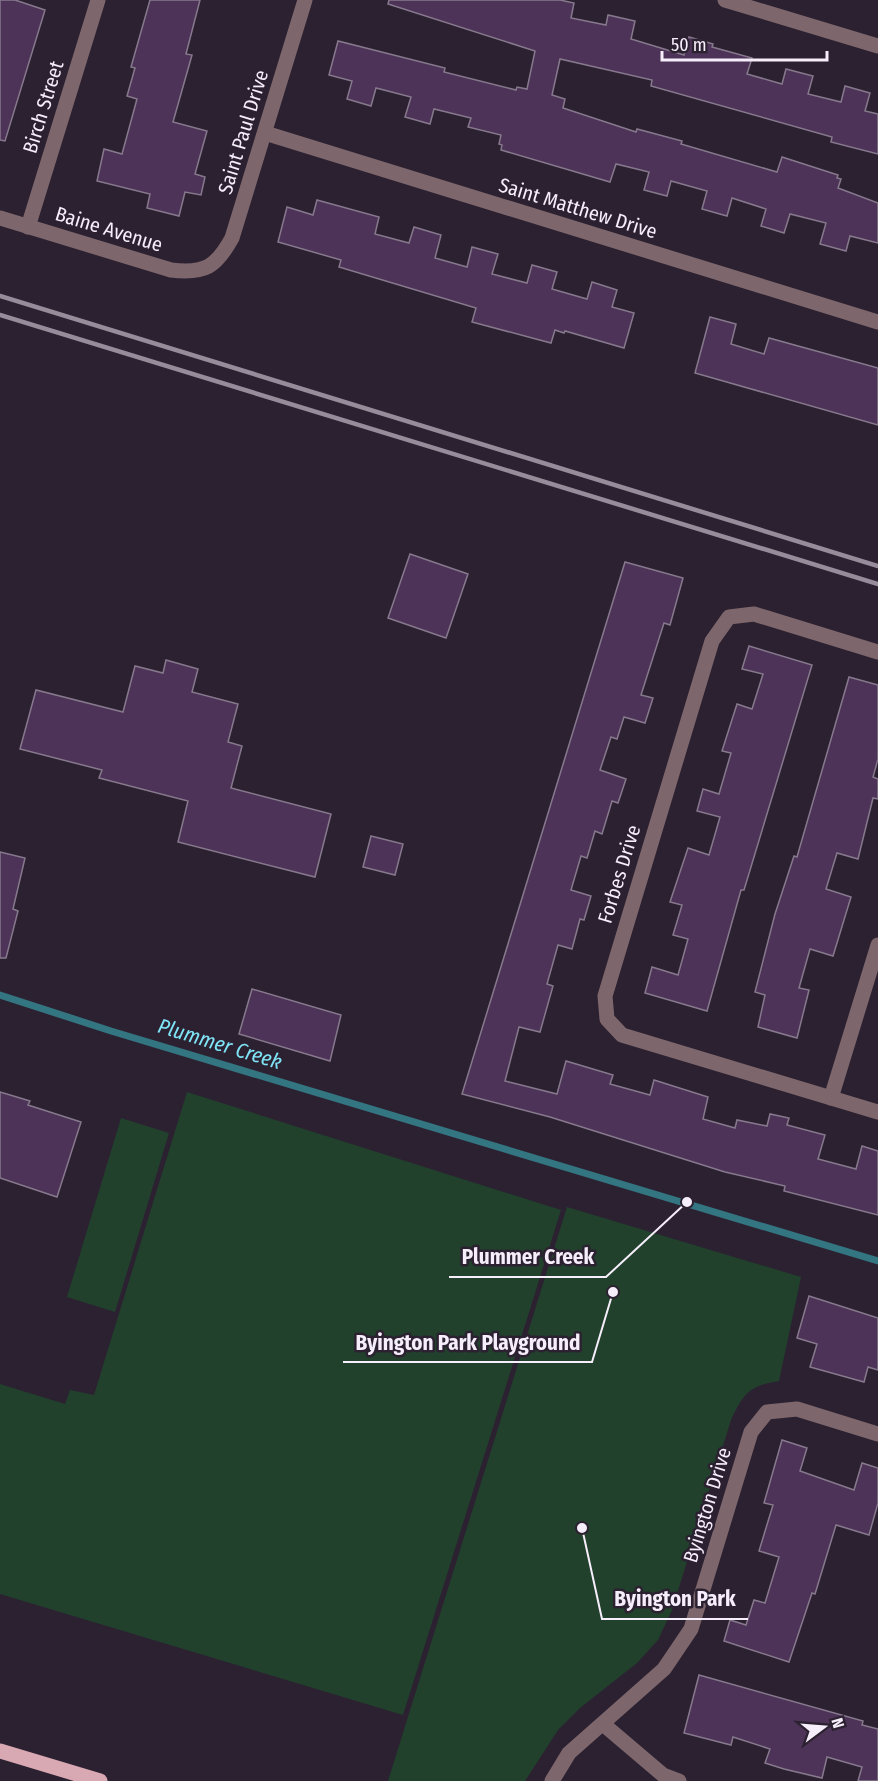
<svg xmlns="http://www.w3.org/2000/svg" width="878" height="1781" viewBox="0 0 878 1781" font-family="'Fira Sans Condensed',sans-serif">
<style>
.green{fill:#21412d}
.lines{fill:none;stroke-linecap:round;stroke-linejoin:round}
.stream{stroke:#337580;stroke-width:7}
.building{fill:#4c3357;stroke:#87798d;stroke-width:1.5}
.minor{stroke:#7e676c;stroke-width:15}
.major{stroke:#d8a8b3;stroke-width:15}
.rail{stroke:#968c9a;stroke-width:4.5}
.labels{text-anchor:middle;stroke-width:5;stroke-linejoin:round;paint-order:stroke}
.street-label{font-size:20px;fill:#f6eefa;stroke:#2c2131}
.water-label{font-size:21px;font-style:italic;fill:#7ee4f6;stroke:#2c2131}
.leader{fill:none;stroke:#f6eefa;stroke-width:2}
.callout-dot{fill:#f6eefa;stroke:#2c2131;stroke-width:2}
.callout-label{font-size:21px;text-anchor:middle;font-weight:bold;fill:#f6eefa;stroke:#2c2131;stroke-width:5;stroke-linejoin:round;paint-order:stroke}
</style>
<rect width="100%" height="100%" fill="#2c2131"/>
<g class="green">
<path d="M 187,1092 L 561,1210 L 403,1715 L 0,1594 L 0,1384 L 65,1404 L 70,1390 L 94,1395 Z"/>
<path d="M 121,1118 L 169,1133 L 115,1312 L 67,1297 Z"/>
<path d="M 567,1207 L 801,1277 L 779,1381 C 749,1386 744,1393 731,1420 L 672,1610 L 658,1640 L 637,1663 L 580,1708 L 558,1730 L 525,1781 L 388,1781 Z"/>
</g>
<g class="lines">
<path class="stream" d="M 0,995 L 111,1031 L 878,1261"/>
</g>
<g class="building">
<path d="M 0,0 L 15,0 L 45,10 L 5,141 L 0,140 Z"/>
<path d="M 150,0 L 200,0 L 186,54 L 192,55 L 173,122 L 207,131 L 195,174 L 205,177 L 201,195 L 185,192 L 179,216 L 147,208 L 150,194 L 97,181 L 104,149 L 122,154 L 137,99 L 127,96 L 135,68 L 131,67 Z"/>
<path d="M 389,0 L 560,0 L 574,3 L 571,18 L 606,25 L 608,15 L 635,21 L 631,39 L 684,55 L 689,37 L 713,44 L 712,47 L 752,58 L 747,74 L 782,84 L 786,69 L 813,76 L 808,94 L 841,102 L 845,86 L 870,93 L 865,111 L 878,114 L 878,154 L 831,142 L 832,137 L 651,86 L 652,80 L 560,59 L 552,95 L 565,99 L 563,108 L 636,132 L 637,129 L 682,141 L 681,144 L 777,172 L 782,157 L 838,175 L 837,178 L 841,179 L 838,188 L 878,203 L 878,243 L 850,236 L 846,251 L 820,244 L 826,223 L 790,214 L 784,233 L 761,226 L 766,209 L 732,198 L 727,216 L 702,209 L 707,191 L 671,181 L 667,196 L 644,190 L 649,172 L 616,164 L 610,182 L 501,150 L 502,145 L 499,144 L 501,135 L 468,127 L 471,118 L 434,109 L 430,124 L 405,117 L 411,97 L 376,88 L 371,106 L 347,99 L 352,81 L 329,75 L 338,41 L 445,68 L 444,72 L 516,90 L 517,87 L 527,89 L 535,51 L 388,4 Z"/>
<path d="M 317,200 L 379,217 L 375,234 L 409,243 L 414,227 L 441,235 L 435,258 L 467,267 L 472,247 L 498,254 L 492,274 L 527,283 L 532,265 L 557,272 L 552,289 L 587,299 L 592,282 L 617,290 L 612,307 L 634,313 L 624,348 L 565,331 L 564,333 L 555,330 L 551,343 L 472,322 L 476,308 L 339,267 L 341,260 L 278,242 L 287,207 L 313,215 Z"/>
<path d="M 710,317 L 736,324 L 731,344 L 764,354 L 769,338 L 878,368 L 878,425 L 695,373 Z"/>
<path d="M 410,554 L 468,574 L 446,638 L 388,618 Z"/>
<path d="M 625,562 L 683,578 L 670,625 L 664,623 L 641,695 L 653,698 L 645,723 L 624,717 L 617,739 L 611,737 L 600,770 L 626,779 L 618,803 L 612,801 L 602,834 L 595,831 L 587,858 L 581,856 L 571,890 L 591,896 L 584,920 L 580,919 L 572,949 L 558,945 L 547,984 L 553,986 L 540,1032 L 519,1027 L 505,1081 L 557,1094 L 566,1061 L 613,1075 L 610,1084 L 650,1095 L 654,1080 L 708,1097 L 703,1119 L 735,1128 L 737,1120 L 767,1126 L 770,1114 L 789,1118 L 787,1125 L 825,1135 L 818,1159 L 856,1169 L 862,1146 L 878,1151 L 878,1215 L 784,1191 L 785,1186 L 725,1172 L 550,1117 L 462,1094 Z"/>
<path d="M 749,646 L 812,665 L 744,890 L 741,890 L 707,1011 L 645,993 L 652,967 L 678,975 L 688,939 L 673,935 L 682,905 L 670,902 L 688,848 L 709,855 L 720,817 L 697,811 L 703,789 L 719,794 L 731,753 L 722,751 L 737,704 L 752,709 L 763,674 L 742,669 Z"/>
<path d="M 166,660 L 198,669 L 192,692 L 238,704 L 228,742 L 242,746 L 231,788 L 331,814 L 315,877 L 178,842 L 188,801 L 99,778 L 102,770 L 20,749 L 36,690 L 123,712 L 135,666 L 163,673 Z"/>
<path d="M 849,677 L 878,685 L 878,759 L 873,777 L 878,779 L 878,799 L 873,798 L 858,859 L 837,853 L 826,889 L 851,897 L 833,956 L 810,949 L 799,988 L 809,990 L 797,1038 L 758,1027 L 765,995 L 755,992 L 775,914 L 794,856 L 797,857 Z"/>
<path d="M 371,836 L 403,844 L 395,875 L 363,867 Z"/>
<path d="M 0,852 L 25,858 L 13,909 L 18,911 L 6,958 L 0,958 Z"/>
<path d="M 252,989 L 341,1015 L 330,1061 L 239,1034 Z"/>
<path d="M 0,1092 L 30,1101 L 28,1105 L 81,1122 L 57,1197 L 0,1178 Z"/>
<path d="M 809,1296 L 878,1318 L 878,1370 L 868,1367 L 864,1382 L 810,1367 L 817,1344 L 797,1338 Z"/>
<path d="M 782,1440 L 807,1448 L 800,1471 L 854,1490 L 862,1463 L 878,1468 L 878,1503 L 869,1535 L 836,1525 L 815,1594 L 812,1593 L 789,1662 L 724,1641 L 730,1620 L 746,1625 L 754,1600 L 765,1603 L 779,1557 L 759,1551 L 773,1505 L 764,1503 Z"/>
<path d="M 699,1675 L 863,1721 L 862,1725 L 878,1729 L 878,1781 L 858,1781 L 862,1767 L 827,1757 L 822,1778 L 784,1769 L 765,1763 L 770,1749 L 733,1737 L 731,1745 L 684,1733 Z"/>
</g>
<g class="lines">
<g class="minor">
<path d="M 725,0 L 878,46"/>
<path d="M 265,133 L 878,322"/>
<path d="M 0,218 L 171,270 C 205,274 216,267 232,238 L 305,0"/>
<path d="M 28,227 L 98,0"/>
<path d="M 878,652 L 754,614 L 729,617 L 712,641 L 605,996 L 607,1019 L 622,1035 L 878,1112"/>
<path d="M 831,1098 L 878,945"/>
<path d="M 603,1724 L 663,1775 L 679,1781"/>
<path d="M 552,1781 L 569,1753 L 664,1669 L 691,1629 L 751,1432 L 767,1412 L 797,1409 L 878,1434"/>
</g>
<path class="major" d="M 0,1751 L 100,1781"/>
<g class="rail">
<path d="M 0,296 L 878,566"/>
<path d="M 0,315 L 878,584"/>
</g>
</g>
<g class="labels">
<g class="street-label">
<text transform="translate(43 107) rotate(-73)" y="7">Birch Street</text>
<text transform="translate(243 132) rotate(-73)" y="7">Saint Paul Drive</text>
<text transform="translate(578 208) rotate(17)" y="7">Saint Matthew Drive</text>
<text transform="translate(109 229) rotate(17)" y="7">Baine Avenue</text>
<text transform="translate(619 874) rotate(-73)" y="7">Forbes Drive</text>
<text transform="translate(707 1505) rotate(-73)" y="7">Byington Drive</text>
</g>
<g class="water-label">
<text transform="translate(220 1044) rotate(17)" y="7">Plummer Creek</text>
</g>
</g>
<path class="leader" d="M687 1202L606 1277H449M613 1292L592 1362H343M582 1528L602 1619H748"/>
<g class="callout-dot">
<circle cx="687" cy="1202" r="6"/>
<circle cx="613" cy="1292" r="6"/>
<circle cx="582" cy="1528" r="6"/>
</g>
<g class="callout-label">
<text x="528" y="1264">Plummer Creek</text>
<text x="468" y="1350">Byington Park Playground</text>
<text x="675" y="1606">Byington Park</text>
</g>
<g transform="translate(824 1727) rotate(74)" stroke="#2c2131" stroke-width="4.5" paint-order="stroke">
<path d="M0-4.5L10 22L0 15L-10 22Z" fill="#f6eefa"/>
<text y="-9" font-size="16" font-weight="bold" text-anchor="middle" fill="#f6eefa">N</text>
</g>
<path d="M662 51v9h165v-9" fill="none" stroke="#f6eefa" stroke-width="3"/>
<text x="671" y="51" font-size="18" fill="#f6eefa" stroke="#2c2131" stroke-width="4.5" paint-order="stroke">50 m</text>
</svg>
